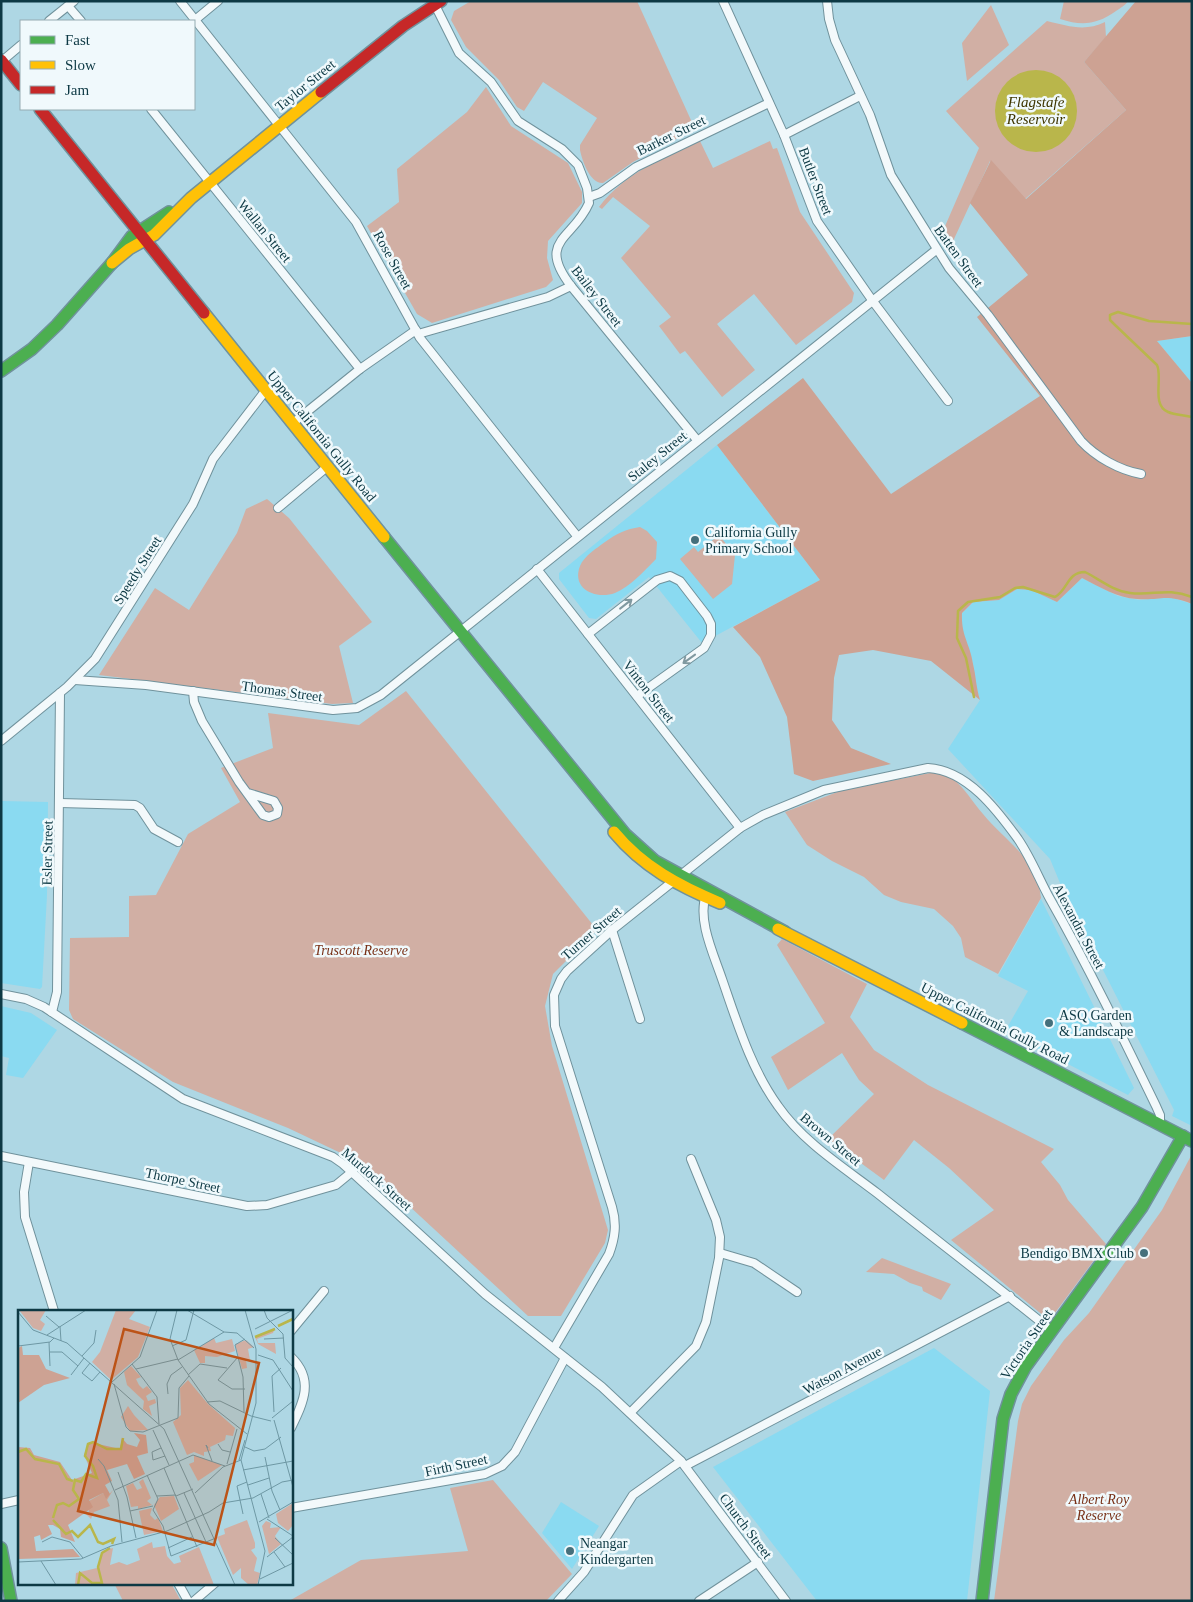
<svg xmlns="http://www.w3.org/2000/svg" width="1193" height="1602" viewBox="0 0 1193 1602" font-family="'Times New Roman',serif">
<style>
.built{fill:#8adaf1}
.green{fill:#d1afa4}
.forest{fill:#cda293}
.water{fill:#b9b64b}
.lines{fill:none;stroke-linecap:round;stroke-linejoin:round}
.stream{stroke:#b9b64b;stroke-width:2.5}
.street-casing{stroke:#70929c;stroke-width:10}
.fast-casing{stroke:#70929c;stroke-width:14}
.slow-casing{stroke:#70929c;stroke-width:14}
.jam-casing{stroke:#70929c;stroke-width:14}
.street{stroke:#f3f9fb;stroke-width:8}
.fast{stroke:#4caf50;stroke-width:11}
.slow{stroke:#ffc107;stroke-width:11}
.jam{stroke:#c62828;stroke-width:11}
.oneway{stroke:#8099a0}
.poi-dot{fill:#45707c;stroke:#f0f9fc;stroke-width:2}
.labels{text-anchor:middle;stroke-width:5;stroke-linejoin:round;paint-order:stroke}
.street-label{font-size:14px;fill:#0d3944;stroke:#f0f9fc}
.poi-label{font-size:14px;fill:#0d3944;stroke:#f0f9fc;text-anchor:start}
.park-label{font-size:14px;font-style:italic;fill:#783016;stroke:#f0f9fc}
.water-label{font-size:15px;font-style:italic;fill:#3f3600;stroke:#f0f9fc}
.inset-river{fill:none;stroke:#b9b64b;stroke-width:2.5}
.inset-road{fill:none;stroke:#6e98a4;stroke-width:1}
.view{fill:#bc5317;fill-opacity:0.15;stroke:#bc5317;stroke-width:2.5}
.inset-edge{fill:none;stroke:#0d3944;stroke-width:2.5}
</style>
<rect width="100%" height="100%" fill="#aed7e4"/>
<g class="built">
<path d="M 1192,336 L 1192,383 L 1157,341 Z"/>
<path d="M 717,445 L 820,580 L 702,643 L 649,577 L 596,619 L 589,618 L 559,579 L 559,573 Z"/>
<path d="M 1082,578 L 1118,596 L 1139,600 L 1170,597 L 1192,604 L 1192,1126 L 1172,1116 L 1174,1110 L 1065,895 L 1050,859 L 948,749 L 980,700 L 975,683 L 973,663 L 962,630 L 962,613 L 973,602 L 999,600 L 1017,589 L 1031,590 L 1057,602 Z"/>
<path d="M 1,801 L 48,802 L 47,895 L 42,987 L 40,989 L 1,983 Z"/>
<path d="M 1041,899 L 1134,1088 L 1128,1095 L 1000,1029 L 1008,1026 L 1028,991 L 998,976 Z"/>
<path d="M 1,1006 L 31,1013 L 57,1030 L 23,1078 L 6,1075 L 9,1058 L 1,1056 Z"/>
<path d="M 934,1348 L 990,1391 L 967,1601 L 817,1601 L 713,1467 Z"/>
<path d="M 561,1502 L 599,1526 L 572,1569 L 542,1533 Z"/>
</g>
<g class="green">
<path d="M 471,1 L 637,1 L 695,129 L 633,162 L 603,183 C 590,184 582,160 580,150 L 580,145 L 597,118 L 543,82 L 524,111 L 517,107 L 499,80 L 466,47 L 451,20 L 454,11 Z"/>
<path d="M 1064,1 L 1128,1 C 1125,6 1120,8 1116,11 C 1096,25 1082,26 1060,19 Z"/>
<path d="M 991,5 L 1009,45 L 967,81 L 962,43 Z"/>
<path d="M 1047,21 C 1068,26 1085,32 1105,22 L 1106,37 L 1084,62 L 1126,110 L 1025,199 L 990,161 L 948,252 L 939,240 L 979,148 L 946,111 Z"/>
<path d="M 486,87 L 511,126 L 568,163 L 582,192 L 582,203 L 548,241 L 547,258 L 553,280 L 546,287 L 432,323 L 417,314 L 367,226 L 399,202 L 397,169 L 467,112 Z"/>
<path d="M 700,141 L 713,168 L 770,141 L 773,149 L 777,148 L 800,212 L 854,293 L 852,302 L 796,345 L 754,294 L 717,324 L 755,370 L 722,397 L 685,351 L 680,354 L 659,326 L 671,317 L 621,258 L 650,226 L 613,197 L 602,209 L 599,207 C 625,173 662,158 700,141 Z"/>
<path d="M 267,499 L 289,518 L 372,622 L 339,646 L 353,703 L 332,704 L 99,675 L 155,588 L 189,610 L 237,533 L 246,509 Z"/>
<path d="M 640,527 L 647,531 L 657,542 L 656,559 C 644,571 630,587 615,593 C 596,600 571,589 580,566 C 584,556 597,548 605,542 C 616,534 626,529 640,527 Z"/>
<path d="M 719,535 L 735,555 L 732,584 L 713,599 L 680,559 L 694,547 L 698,552 Z"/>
<path d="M 406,691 L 597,930 L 553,974 L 545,1006 L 552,1046 L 608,1230 L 605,1243 L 561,1316 L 528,1316 L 380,1179 L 345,1155 L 288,1128 L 173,1082 L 73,1019 L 69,1010 L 70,938 L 129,937 L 129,896 L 156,895 L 188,834 L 240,802 L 221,768 L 273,748 L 268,713 L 359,725 Z"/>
<path d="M 935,772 C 940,774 949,776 953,779 C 964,787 974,804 983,814 C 1006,842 1037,858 1041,898 L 998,974 L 965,957 L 961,938 L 953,926 L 934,909 L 901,902 L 884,895 L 864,877 L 832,861 L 807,845 L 785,812 L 840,791 Z"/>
<path d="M 782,939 L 867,984 L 850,1017 L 874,1050 L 928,1085 L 1054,1149 L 1041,1162 L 1060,1185 L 1068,1200 L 1106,1244 L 1052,1317 L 1045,1317 L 951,1240 L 994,1210 L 949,1168 L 914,1140 L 884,1180 L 828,1139 L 874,1094 L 859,1080 L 842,1053 L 788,1090 L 771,1057 L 825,1023 L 777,945 Z"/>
<path d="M 1192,1154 L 1192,1601 L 994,1601 L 1018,1421 L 1022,1404 L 1031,1386 L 1064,1340 L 1089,1313 L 1162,1210 Z"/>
<path d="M 882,1258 L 951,1284 L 941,1300 L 923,1291 L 922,1287 L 910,1283 L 894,1274 L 866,1272 Z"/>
<path d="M 493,1480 L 572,1574 L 546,1601 L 289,1601 L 361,1560 L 468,1551 L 450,1488 Z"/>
<path d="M 114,1583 L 171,1583 L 181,1601 L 123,1601 Z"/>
</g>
<path class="forest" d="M 1136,1 L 1192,1 L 1192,336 L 1157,341 L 1192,383 L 1192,604 C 1165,593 1161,601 1137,599 C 1117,598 1100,587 1082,578 L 1057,602 L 1031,590 L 1017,589 L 999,600 L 973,602 L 962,613 C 961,637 970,643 973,664 C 976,676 976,687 980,700 L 931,661 L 873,650 L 839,655 L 834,678 L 832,720 L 851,748 L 891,764 L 813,781 L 794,774 L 787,717 L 760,657 L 733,627 L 820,580 L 717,445 L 803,378 L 891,494 L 1040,396 L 977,317 L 1028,275 L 970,203 L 991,160 L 1026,199 L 1126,110 L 1084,62 Z"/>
<circle class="water" cx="1036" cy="111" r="41"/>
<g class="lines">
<g class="stream">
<path d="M 1192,324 L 1149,321 L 1118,312 L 1110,315 L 1110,320 L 1114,324 L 1157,365 C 1163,378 1151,405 1168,412 C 1175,415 1184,415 1192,417"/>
<path d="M 974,697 L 966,658 L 957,638 L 958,611 L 968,602 L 1000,597 L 1015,588 L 1023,587 L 1055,597 C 1068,590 1067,572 1085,572 C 1099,579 1113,591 1130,593 C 1154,596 1166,587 1192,597"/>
</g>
<g class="street-casing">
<g id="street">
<path d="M 180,1 L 356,222 L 420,338 L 577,536"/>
<path d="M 433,1 L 459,53 L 491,82 L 518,121 L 562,149 L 578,165 L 587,188 L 589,203 C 573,240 536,240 571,286 L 697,440"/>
<path d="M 723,1 L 784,135 L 817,221 L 872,300 L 948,401"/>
<path d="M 827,1 L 829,19 L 835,40 L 870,115 L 891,175 L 949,268 L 988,315 L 1081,441 C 1096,457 1119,470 1141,474"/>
<path d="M 68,6 L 81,21"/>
<path d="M 195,20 L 218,1"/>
<path d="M 49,21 L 74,1"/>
<path d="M 2,61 L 21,45"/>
<path d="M 151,109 L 360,369"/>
<path d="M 784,135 L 860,96"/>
<path d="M 589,197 L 600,193 L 636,167 L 769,103"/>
<path d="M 418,334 L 548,297 L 571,286"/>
<path d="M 293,423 L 360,369 L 416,330"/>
<path d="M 278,508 L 327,467"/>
<path d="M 537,569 L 740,828"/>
<path d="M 588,634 L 657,580 L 670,576 L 680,581 L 707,616 L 711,624 L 711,635 L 704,648 L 637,696"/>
<path d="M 75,680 L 146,685 L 333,710 L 357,708 L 381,695 L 936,250"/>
<path d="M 193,691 L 194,702 L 202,721 L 239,782 L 263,815 L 269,817 L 277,814 L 278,808 L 274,801 L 248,793"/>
<path d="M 1,741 L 67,687 L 95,659 L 193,504 L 213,459 L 266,390"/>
<path d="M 60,803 L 135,805 L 140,808 L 154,829 L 178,842"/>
<path d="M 706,895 C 697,920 714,955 722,979 C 737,1022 751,1069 778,1106 C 803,1142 843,1167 877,1193 C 935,1239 994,1284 1052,1331"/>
<path d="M 612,930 L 640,1019"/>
<path d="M 1,994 L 26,999 L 44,1007 L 183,1099 L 333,1157 L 343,1164 L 485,1294 L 602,1387 L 681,1461 L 786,1601"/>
<path d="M 52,1012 L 57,992 L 60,693"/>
<path d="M 1,1156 L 247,1206 L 267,1205 L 336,1185 L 353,1171"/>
<path d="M 29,1162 L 24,1192 L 25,1217 L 54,1311"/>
<path d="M 720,1253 L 754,1263 L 797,1292"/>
<path d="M 291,1331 L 324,1291"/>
<path d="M 554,1348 L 609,1254 C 615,1238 617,1224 612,1207 L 555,1026 L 554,995 L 561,979 L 567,971 L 612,930 L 740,828 L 763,815 L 824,790 L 928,768 C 967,770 997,810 1018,839 C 1031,858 1039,879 1050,899 C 1088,966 1122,1036 1156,1106 L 1160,1115 L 1160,1124"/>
<path d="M 291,1357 C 315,1380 303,1403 291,1428"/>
<path d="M 630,1413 L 696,1346 L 706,1322 L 719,1258 L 720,1237 L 716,1220 L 691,1159"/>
<path d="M 685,1466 L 1010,1296"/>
<path d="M 1,1504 L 19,1500"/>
<path d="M 291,1508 L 485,1474 L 502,1466 L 515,1452 L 565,1358"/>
<path d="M 178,1583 L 188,1601"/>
<path d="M 194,1601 L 215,1583"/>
<path d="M 558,1601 L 584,1572 L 633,1495 L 681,1461"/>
<path d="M 699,1601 L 758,1562"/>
</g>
</g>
<g class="fast-casing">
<g id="fast">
<path d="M 1,371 L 32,349 L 57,325 L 112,263 L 132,236 L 169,212"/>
<path d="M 384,537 L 625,834 L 655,861 L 785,932"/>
<path d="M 962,1023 L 1192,1141"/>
<path d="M 1,1548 L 11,1601"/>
<path d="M 982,1601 L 1003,1419 L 1011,1394 L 1026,1366 L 1142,1207 L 1183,1136"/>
</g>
</g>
<g class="slow-casing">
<g id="slow">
<path d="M 112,263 L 129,249 L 154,235 L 191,198 L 321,92"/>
<path d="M 204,313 L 384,537"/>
<path d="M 614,832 C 643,867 679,886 720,903"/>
<path d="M 778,929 L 962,1023"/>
</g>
</g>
<g class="jam-casing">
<g id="jam">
<path d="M 1,60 L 21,85"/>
<path d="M 321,92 L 403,26 L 441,1"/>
<path d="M 40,109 L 204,313"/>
</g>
</g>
<use href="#street" class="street"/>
<use href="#fast" class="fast"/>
<use href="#slow" class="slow"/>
<use href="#jam" class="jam"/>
</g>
<defs><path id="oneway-shaft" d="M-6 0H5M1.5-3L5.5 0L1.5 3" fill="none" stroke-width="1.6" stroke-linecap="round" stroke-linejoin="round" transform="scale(1.25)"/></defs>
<g class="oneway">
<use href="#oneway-shaft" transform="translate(626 604) rotate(-38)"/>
<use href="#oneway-shaft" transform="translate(689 659) rotate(144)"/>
</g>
<g class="poi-dot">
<circle cx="695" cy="540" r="5"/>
<circle cx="1049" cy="1023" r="5"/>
<circle cx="1144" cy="1253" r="5"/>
<circle cx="570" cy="1551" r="5"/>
</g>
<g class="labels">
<g class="street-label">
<text transform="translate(305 85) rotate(-39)" y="5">Taylor Street</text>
<text transform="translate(671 135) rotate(-26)" y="5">Barker Street</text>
<text transform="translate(816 181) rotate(69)" y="5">Butler Street</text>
<text transform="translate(265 231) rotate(51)" y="5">Wallan Street</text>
<text transform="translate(959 256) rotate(54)" y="5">Batten Street</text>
<text transform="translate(393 260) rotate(61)" y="5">Rose Street</text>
<text transform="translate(597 296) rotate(52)" y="5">Bailey Street</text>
<text transform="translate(322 436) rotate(51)" y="5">Upper California Gully Road</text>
<text transform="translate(657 456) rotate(-39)" y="5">Staley Street</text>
<text transform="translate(137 570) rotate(-58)" y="5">Speedy Street</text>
<text transform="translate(282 691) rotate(8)" y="5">Thomas Street</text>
<text transform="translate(649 691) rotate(52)" y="5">Vinton Street</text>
<text transform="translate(47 853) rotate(-89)" y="5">Esler Street</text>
<text transform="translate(1079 926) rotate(62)" y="5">Alexandra Street</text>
<text transform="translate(591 933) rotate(-41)" y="5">Turner Street</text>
<text transform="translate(995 1023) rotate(27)" y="5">Upper California Gully Road</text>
<text transform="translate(831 1139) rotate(40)" y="5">Brown Street</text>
<text transform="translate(377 1179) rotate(41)" y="5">Murdock Street</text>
<text transform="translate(183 1180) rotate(12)" y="5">Thorpe Street</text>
<text transform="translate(1026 1344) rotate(-56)" y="5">Victoria Street</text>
<text transform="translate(842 1370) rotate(-28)" y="5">Watson Avenue</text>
<text transform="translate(456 1465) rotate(-12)" y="5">Firth Street</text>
<text transform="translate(746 1526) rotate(53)" y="5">Church Street</text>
</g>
<g class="poi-label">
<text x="705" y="537">California Gully<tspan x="705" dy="16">Primary School</tspan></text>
<text x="1059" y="1020">ASQ Garden<tspan x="1059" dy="16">&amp; Landscape</tspan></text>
<text x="1134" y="1258" text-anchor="end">Bendigo BMX Club</text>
<text x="580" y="1548">Neangar<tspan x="580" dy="16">Kindergarten</tspan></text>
</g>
<g class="park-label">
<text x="361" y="955">Truscott Reserve</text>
<text x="1099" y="1504">Albert Roy<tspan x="1099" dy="16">Reserve</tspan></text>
</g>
<g class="water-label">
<text x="1036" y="107">Flagstafe<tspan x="1036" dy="17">Reservoir</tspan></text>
</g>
</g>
<g transform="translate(18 1310)">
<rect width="275" height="275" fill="#aed7e4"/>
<path d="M 1,0 L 28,0 L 22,10 L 27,14 L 23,21 L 15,18 ZM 98,0 L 118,0 L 111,9 L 132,17 L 120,47 L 93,70 L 74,52 L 82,42 ZM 257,18 L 255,23 L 239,29 L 240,33 L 257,33 L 258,44 L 240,34 L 237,27 ZM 196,28 L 198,33 L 214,29 L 217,41 L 199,47 L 187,46 L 187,53 L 182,53 L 176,40 ZM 228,30 L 236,37 L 230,39 L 232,50 L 228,50 L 229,58 L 224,59 L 217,34 ZM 113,56 L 123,67 L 118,69 L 121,75 L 125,79 L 129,76 L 134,82 L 128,86 L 130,91 L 137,89 L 138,93 L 131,96 L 134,106 L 125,99 L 126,91 L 109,75 L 106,62 ZM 170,70 L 190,94 L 217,118 L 215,126 L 208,125 L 207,130 L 192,137 L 193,141 L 186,142 L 186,146 L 176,142 L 169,145 L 155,112 L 163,105 L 162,78 ZM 110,96 L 116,105 L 130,120 L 112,121 L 103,107 ZM 176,145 L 204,155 L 180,171 L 171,154 L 176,152 ZM 125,169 L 133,188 L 129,191 L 134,195 L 120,199 L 120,196 L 113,197 L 108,176 L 115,173 L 119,180 L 124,178 L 121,172 ZM 95,180 L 89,190 L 92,196 L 76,202 L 73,209 L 67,203 L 71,202 L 71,191 L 85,183 L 88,188 ZM 156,186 L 161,199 L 143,211 L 136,195 L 142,187 ZM 275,193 L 275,215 L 270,221 L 260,213 L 258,204 ZM 134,198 L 132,205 L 137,210 L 140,208 L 145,221 L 126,225 L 121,201 ZM 229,210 L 237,233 L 237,238 L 233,240 L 239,248 L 236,261 L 242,263 L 239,275 L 231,275 L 223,268 L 223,258 L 215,265 L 199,227 L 207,224 L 206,219 ZM 248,211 L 253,213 L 252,218 L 263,217 L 257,226 L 263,234 L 251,244 L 244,216 ZM 134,232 L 135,238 L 147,236 L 149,246 L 156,254 L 163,252 L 161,246 L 181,237 L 196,275 L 57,275 L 58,263 L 79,258 L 84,241 L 95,238 L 92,255 L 101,252 L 109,255 L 122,250 L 119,239 Z" fill="#d1afa4"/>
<path d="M 4,36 L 5,45 L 21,45 L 28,59 L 52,68 L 26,75 L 0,93 L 0,38 ZM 116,123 L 128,125 L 130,143 L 119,146 L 127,164 L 116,169 L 109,154 L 89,160 L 94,171 L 87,175 L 92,184 L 88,189 L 85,183 L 71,190 L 75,197 L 50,215 L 57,232 L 43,227 L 42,219 L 35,215 L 30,215 L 34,224 L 23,230 L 22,225 L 16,227 L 18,241 L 55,239 L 62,247 L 0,249 L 0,137 L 12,138 L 16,145 L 42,152 L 54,170 L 74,163 L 66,145 L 71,132 L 102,139 L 104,128 L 109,134 L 119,137 L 122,130 Z" fill="#cda293"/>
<path class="inset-river" d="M 260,16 L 275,9M 237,27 L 257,19M 0,142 L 8,139 L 17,149 L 41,154 L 49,169 L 55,171M 35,208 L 39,195 L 45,193 L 51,196 L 61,189 L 55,180 L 57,170 L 63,172 L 68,164 L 79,168 L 75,156 L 67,146 L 70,134 L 75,132 L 89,139 L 103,139 L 105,128M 35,210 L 48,224 L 54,221 L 60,227 L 72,215 L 80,232 L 85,234 L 96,229 L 94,234M 60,275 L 62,263 L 74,273 L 84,273 L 80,257 L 84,243 L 92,238"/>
<path class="inset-road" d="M 159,0 L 152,29 L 160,50 L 191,94 L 229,124M 169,0 L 206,22M 227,0 L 238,39M 246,0 L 249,8 L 265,24 L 267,48 L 275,57M 0,2 L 15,20 L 49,33 L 146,119 L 217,275M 28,6 L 41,17M 42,16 L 43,31M 237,19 L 275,0M 29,25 L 68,0M 246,29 L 266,28M 31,32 L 32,56M 0,36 L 32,32 L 36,28M 154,36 L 168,30 L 176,0M 238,39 L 238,93 L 223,150 L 247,241 L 240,275M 32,42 L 44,42 L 60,56M 240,45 L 255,50 L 275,81M 64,46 L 76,33 L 78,20M 220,47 L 200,70 L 214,79 L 227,79M 160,50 L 206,22 L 219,23 L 236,38M 72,53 L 64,63 L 74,71 L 82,62M 114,54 L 139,87 L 141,114M 118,59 L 160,49M 53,65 L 66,48M 170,65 L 182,54 L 209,58M 94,72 L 122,47 L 139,0M 96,74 L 108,117 L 112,121 L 125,122 L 160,108 L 161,78 L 171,66M 150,84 L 149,74 L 153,65 L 164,57M 189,92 L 202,91 L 233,106 L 253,111M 226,102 L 225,67 L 217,35 L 227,29M 256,102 L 254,66 L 263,58M 254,108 L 275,91M 256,110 L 275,177M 135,120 L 151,155M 200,134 L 204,140 L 212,142M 227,137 L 236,141 L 247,139 L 263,127M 143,138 L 134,142 L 135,150 L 147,146M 190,138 L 188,135 L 194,151M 247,147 L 254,181 L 262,200M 80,149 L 86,156 L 100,190 L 104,232M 221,150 L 227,130M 209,154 L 219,119M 146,158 L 179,237M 225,160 L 275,151M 100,162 L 109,187 L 118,228M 129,165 L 140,189 L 135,200 L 145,216 L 153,246 L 198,228M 230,175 L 251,168M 97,180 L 175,145 L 207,156M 166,183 L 188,232M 177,183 L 205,157 L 223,150M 243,184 L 251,208M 139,186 L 158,185M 158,186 L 175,179M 112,201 L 135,196M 191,202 L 205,193 L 235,188 L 264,172 L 275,170M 225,204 L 219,176 L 229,172M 249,209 L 275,226M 241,212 L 275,192M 257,228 L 275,245M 24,232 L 34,227 L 52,232 L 65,248M 150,238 L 174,227M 256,242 L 267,257M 249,247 L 275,227M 23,251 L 38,275M 0,252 L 63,249 L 93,236 L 149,221 L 191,202M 242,269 L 275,253"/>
<path class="view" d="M 106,19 L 241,53 L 196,235 L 60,201 Z"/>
<rect width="275" height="275" class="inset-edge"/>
</g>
<rect width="1193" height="1602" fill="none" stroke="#0d3944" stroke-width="5"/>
<rect x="20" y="20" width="175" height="90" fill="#f0f9fc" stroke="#95acb2"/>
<rect x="30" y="36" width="25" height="8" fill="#4caf50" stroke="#95acb2"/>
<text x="65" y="45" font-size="15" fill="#0d3944">Fast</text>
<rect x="30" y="61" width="25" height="8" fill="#ffc107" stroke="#95acb2"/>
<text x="65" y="70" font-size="15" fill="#0d3944">Slow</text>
<rect x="30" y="86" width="25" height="8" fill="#c62828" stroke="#95acb2"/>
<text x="65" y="95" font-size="15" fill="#0d3944">Jam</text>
</svg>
